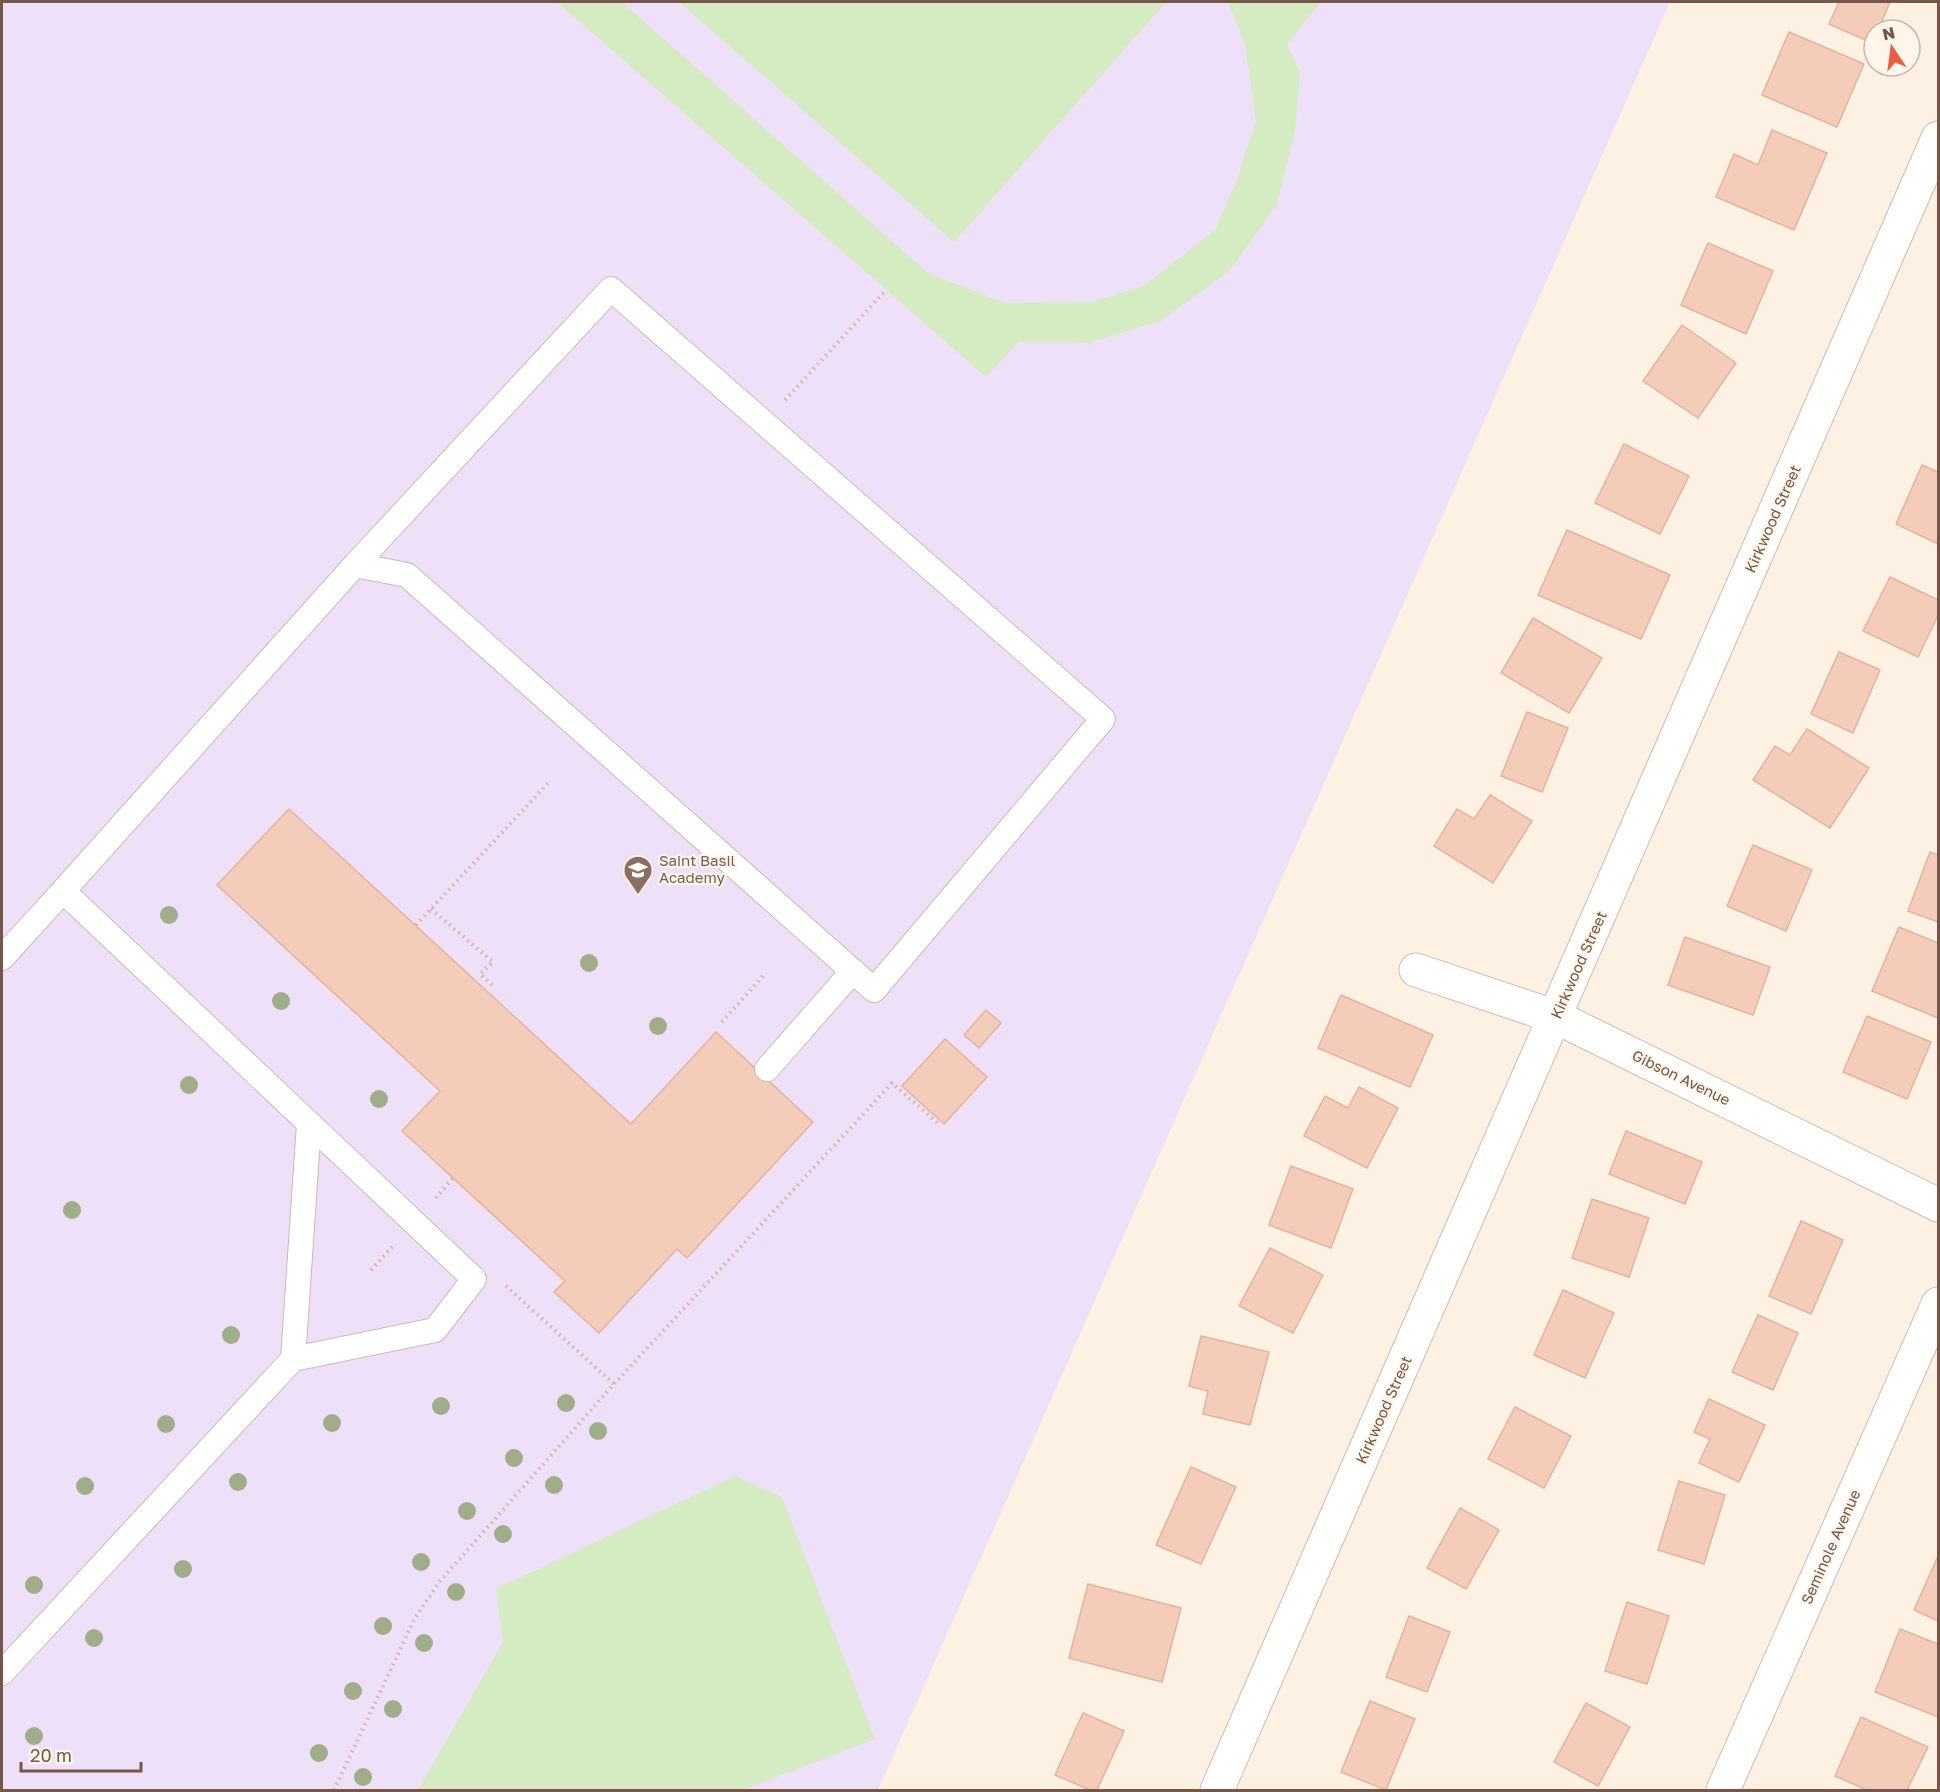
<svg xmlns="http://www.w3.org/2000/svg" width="1940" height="1792" viewBox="0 0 1940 1792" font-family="'Golos Text',sans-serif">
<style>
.education{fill:#eee0f9}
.green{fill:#d5ebc1}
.building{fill:#f4cdba;stroke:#e7b29a;stroke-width:1.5}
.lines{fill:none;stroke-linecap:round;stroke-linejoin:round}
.service-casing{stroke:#d1baac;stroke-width:26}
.minor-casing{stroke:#d1baac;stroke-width:35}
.path{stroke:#d9b09d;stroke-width:4;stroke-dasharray:1.5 4.5;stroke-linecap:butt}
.service{stroke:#fff;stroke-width:24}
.minor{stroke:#fff;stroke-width:33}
.tree{fill:#9fae88}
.labels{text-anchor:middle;stroke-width:4.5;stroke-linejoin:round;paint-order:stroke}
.street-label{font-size:15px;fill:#775548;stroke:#fff6eb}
.education-label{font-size:15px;fill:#785e54;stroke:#fff6eb;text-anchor:start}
</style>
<rect width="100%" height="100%" fill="#fdf1e4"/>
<path class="education" d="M 2,2 L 1670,2 L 878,1790 L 2,1790 Z"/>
<g class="green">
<path d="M 557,2 L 622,2 L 928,273 L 1005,303 L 1089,302 L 1144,286 L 1215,230 L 1236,183 L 1256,121 L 1245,44 L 1228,2 L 1315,2 L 1318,5 L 1287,45 L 1300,72 L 1295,131 L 1277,205 L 1230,270 L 1161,321 L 1088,343 L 1018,342 L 986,377 Z"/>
<path d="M 679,2 L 1166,2 L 954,242 Z"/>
<path d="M 735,1476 L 782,1497 L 875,1739 L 743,1790 L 418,1790 L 503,1642 L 496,1589 Z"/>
</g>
<g class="building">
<path d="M 1839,2 L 1890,2 L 1878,30 L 1874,30 L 1872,43 L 1829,24 Z"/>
<path d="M 1789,32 L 1864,64 L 1837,127 L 1762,95 Z"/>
<path d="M 1772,130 L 1827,153 L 1794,230 L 1716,197 L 1734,154 L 1758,165 Z"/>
<path d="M 1708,243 L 1773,271 L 1746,334 L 1681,305 Z"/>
<path d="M 1682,325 L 1736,363 L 1698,418 L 1643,381 Z"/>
<path d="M 1624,444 L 1689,476 L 1660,534 L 1595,503 Z"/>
<path d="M 1922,465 L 1938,472 L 1938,544 L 1896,524 Z"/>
<path d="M 1567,530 L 1670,575 L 1641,639 L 1538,595 Z"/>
<path d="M 1890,577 L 1938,600 L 1938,615 L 1918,657 L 1863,631 Z"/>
<path d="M 1533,618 L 1602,658 L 1569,713 L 1501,673 Z"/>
<path d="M 1839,652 L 1880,670 L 1853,733 L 1811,714 Z"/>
<path d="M 1527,712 L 1568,728 L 1542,792 L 1501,776 Z"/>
<path d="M 1807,729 L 1869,768 L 1830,828 L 1753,780 L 1775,746 L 1790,755 Z"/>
<path d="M 1490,795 L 1532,821 L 1493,883 L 1434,846 L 1457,809 L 1474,819 Z"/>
<path d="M 289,809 L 631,1124 L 716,1032 L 813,1122 L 687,1258 L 677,1249 L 599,1333 L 554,1292 L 565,1281 L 402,1131 L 440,1091 L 217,885 Z"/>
<path d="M 1753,845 L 1812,870 L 1786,931 L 1727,906 Z"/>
<path d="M 1930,852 L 1938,855 L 1938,922 L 1908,911 Z"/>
<path d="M 1899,927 L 1938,943 L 1938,1018 L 1872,991 Z"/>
<path d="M 1685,937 L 1770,967 L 1753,1015 L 1668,985 Z"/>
<path d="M 1341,995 L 1433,1035 L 1410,1087 L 1318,1048 Z"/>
<path d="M 986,1010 L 1001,1023 L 979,1048 L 964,1035 Z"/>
<path d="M 1867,1016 L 1931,1042 L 1907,1099 L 1843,1072 Z"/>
<path d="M 945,1039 L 987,1077 L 944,1124 L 902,1086 Z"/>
<path d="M 1359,1087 L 1398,1108 L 1367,1168 L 1304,1136 L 1325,1096 L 1348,1108 Z"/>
<path d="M 1626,1131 L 1702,1162 L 1685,1204 L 1609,1174 Z"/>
<path d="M 1291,1166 L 1353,1189 L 1331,1248 L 1269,1225 Z"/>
<path d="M 1592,1199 L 1649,1218 L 1629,1277 L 1572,1258 Z"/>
<path d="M 1801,1221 L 1843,1240 L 1811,1314 L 1769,1296 Z"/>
<path d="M 1270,1248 L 1323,1275 L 1293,1333 L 1239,1306 Z"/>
<path d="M 1563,1290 L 1614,1313 L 1585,1378 L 1534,1355 Z"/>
<path d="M 1758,1315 L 1798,1333 L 1773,1390 L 1732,1372 Z"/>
<path d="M 1201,1336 L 1269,1352 L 1250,1425 L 1203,1414 L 1208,1391 L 1189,1386 Z"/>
<path d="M 1709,1399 L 1765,1425 L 1739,1482 L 1699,1463 L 1710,1439 L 1694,1432 Z"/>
<path d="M 1515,1407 L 1571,1436 L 1544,1488 L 1488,1459 Z"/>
<path d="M 1191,1467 L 1236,1487 L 1201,1564 L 1156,1545 Z"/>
<path d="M 1679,1481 L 1725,1495 L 1704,1564 L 1658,1550 Z"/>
<path d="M 1460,1508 L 1499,1530 L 1466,1589 L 1427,1568 Z"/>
<path d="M 1938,1556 L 1938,1621 L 1914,1610 Z"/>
<path d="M 1088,1584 L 1181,1608 L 1162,1682 L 1069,1658 Z"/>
<path d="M 1627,1602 L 1669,1616 L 1647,1684 L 1605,1671 Z"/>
<path d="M 1409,1616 L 1450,1632 L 1427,1692 L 1386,1677 Z"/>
<path d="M 1900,1629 L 1938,1644 L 1938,1717 L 1875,1692 Z"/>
<path d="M 1370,1701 L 1415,1719 L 1386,1790 L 1341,1772 Z"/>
<path d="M 1586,1703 L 1630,1727 L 1598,1786 L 1554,1762 Z"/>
<path d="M 1083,1713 L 1124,1731 L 1097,1790 L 1090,1790 L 1055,1775 Z"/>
<path d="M 1861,1717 L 1928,1747 L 1907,1790 L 1867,1790 L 1835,1776 Z"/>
</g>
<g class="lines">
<g class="service-casing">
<g id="service">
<path d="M 63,891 L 355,565 L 407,575 L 874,990 L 1103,719 L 611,289 L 355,565"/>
<path d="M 2,958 L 63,891 L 474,1279 L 435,1330 L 293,1359 L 2,1673"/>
<path d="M 767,1069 L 853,971"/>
<path d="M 293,1359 L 309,1124"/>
</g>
</g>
<g class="minor-casing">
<g id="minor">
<path d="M 1416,970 L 1556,1017 L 1938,1205"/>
<path d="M 1217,1790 L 1938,138"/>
<path d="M 1723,1790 L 1938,1304"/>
</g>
</g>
<g class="path">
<path d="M 785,400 L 886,290"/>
<path d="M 431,909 L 493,962 L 480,974 L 493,986"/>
<path d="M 416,925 L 551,780"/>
<path d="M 722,1022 L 763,976"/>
<path d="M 436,1198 L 453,1178"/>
<path d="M 371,1270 L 393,1246"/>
<path d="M 506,1286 L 614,1384"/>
<path d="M 334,1790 L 415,1618 L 440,1581 L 614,1384 L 892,1083 L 940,1125"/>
</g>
<use href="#service" class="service"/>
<use href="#minor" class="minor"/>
</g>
<g class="tree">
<circle cx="169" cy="915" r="9"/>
<circle cx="589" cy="963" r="9"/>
<circle cx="281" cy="1001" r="9"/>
<circle cx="658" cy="1026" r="9"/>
<circle cx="189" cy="1085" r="9"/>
<circle cx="379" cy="1099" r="9"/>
<circle cx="72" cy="1210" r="9"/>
<circle cx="231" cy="1335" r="9"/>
<circle cx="566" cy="1403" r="9"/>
<circle cx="441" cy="1406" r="9"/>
<circle cx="332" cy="1423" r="9"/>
<circle cx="166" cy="1424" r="9"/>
<circle cx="598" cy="1431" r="9"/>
<circle cx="514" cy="1458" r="9"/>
<circle cx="238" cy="1482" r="9"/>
<circle cx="554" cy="1485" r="9"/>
<circle cx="85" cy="1486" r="9"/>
<circle cx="467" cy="1511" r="9"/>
<circle cx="503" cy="1534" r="9"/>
<circle cx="421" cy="1562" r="9"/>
<circle cx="183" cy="1569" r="9"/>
<circle cx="34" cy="1585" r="9"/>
<circle cx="456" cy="1592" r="9"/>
<circle cx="383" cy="1626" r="9"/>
<circle cx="94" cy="1638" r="9"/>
<circle cx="424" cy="1643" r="9"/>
<circle cx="353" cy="1691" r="9"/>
<circle cx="393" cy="1709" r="9"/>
<circle cx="34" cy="1736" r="9"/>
<circle cx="319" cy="1753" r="9"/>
<circle cx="363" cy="1777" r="9"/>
</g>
<defs>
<g id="school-pin" transform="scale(1.5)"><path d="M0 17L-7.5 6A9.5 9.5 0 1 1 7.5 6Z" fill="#8d6e63" stroke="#fff6eb"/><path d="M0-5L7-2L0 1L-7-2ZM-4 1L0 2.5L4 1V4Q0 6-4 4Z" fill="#fff"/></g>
</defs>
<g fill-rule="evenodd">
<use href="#school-pin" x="638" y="870"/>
</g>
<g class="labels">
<g class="street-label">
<text transform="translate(1773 519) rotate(-66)" y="5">Kirkwood Street</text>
<text transform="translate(1579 965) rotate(-66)" y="5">Kirkwood Street</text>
<text transform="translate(1681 1078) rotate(26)" y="5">Gibson Avenue</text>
<text transform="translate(1384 1410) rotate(-66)" y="5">Kirkwood Street</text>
<text transform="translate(1831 1547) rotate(-66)" y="5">Seminole Avenue</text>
</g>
<g class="education-label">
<text x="659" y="866">Saint Basil<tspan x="659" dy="17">Academy</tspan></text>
</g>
</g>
<rect width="1940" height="1792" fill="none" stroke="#775548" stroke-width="6"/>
<g transform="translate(1892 48) rotate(347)"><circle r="28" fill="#fff6eb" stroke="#c9b6aa" stroke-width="1.5"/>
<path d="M0-4.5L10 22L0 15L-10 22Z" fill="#ec5d44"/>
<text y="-9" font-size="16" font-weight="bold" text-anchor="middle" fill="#775548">N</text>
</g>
<path d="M21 1762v9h120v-9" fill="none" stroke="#775548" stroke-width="3"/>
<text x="30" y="1762" font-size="18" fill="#775548" stroke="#fff6eb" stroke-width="4.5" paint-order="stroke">20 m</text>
</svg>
